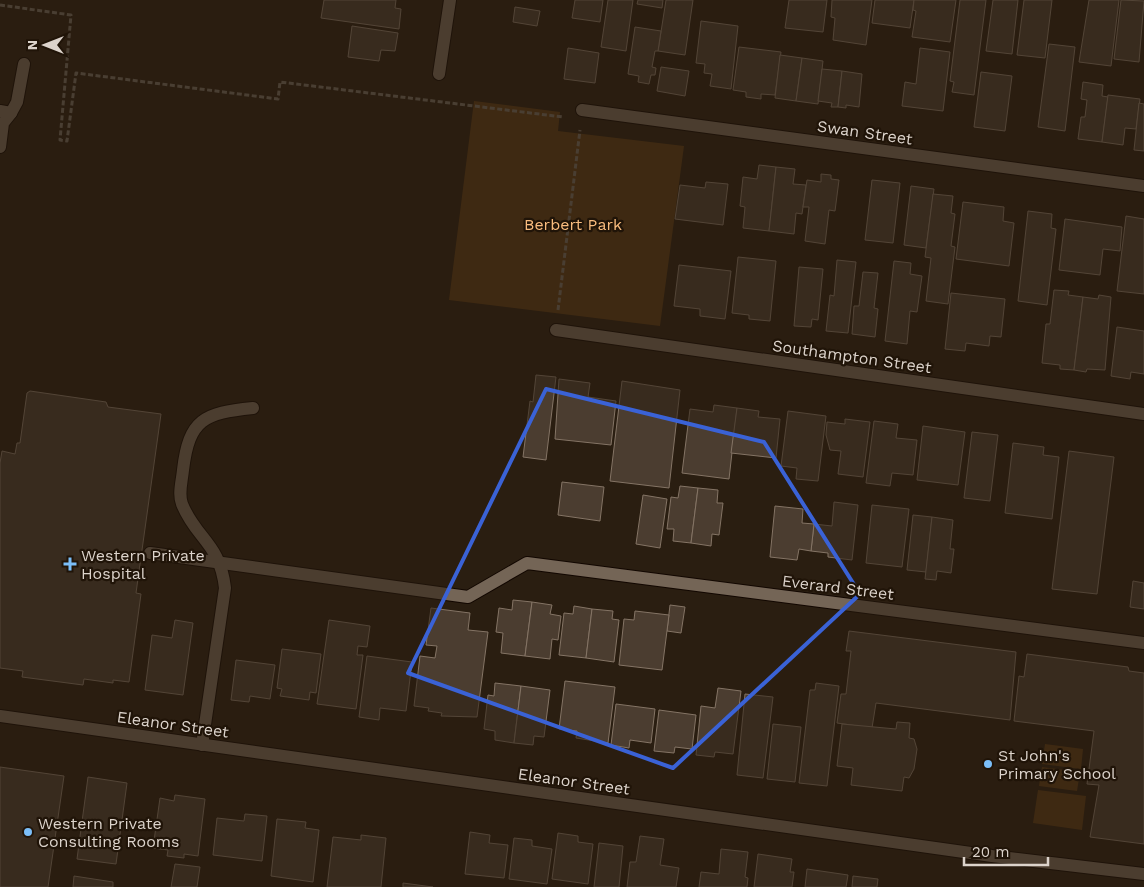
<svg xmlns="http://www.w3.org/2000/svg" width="1144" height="887" viewBox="0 0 1144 887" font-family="'Work Sans',sans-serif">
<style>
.green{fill:#583814}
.building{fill:#4b3d30;stroke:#847465}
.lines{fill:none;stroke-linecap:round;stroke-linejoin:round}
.minor-casing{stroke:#120701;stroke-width:14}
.path{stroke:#70665b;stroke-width:3;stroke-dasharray:5 2.5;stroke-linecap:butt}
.minor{stroke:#746556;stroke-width:12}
.marked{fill:none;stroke:#3a62d6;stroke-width:4;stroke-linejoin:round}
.poi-dot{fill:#7bbef8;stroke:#201408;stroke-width:2}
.labels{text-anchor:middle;stroke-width:4.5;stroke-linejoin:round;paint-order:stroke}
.street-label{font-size:16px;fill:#dcd3cb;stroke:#201408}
.park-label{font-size:16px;fill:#f9bc7e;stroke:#201408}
.poi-label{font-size:16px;fill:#dcd3cb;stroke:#201408;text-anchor:start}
</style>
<rect width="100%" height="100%" fill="#2a1e11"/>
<g class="green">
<path d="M 474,101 L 560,112 L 558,131 L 684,146 L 660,326 L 449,300 Z"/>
<path d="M 1045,744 L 1083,749 L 1081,769 L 1042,764 Z"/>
<path d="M 1042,767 L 1080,772 L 1077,791 L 1039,786 Z"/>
<path d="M 1038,790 L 1086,796 L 1082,830 L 1033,823 Z"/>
</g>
<g class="building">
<path d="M 324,0 L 396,0 L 395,8 L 401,9 L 399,29 L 321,18 Z"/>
<path d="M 575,0 L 603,0 L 600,22 L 572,18 Z"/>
<path d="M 608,0 L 633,0 L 626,51 L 601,47 Z"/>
<path d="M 638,0 L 663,0 L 662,8 L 637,4 Z"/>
<path d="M 666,0 L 693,0 L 685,55 L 658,51 Z"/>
<path d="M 789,0 L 827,0 L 823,32 L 785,28 Z"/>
<path d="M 832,0 L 872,0 L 866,45 L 833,40 L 835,18 L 831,17 Z"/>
<path d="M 875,0 L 914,0 L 910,28 L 872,23 Z"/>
<path d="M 914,0 L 956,0 L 950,42 L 912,37 L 916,11 L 913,10 Z"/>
<path d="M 960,0 L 986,0 L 974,95 L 952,92 L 954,82 L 950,81 Z"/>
<path d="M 993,0 L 1018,0 L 1012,54 L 986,51 Z"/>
<path d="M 1024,0 L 1052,0 L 1045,58 L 1017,55 Z"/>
<path d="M 1089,0 L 1119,0 L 1111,66 L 1079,62 Z"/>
<path d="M 1121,0 L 1144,1 L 1139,62 L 1114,59 Z"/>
<path d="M 515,7 L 540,11 L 537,26 L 513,22 Z"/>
<path d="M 701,21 L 738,26 L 731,89 L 710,86 L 712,74 L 704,73 L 705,64 L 696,63 Z"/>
<path d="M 352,26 L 398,33 L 395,51 L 381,50 L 379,61 L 348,57 Z"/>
<path d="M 635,27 L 661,31 L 658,51 L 655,51 L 652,67 L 656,68 L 655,75 L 651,75 L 649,84 L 638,82 L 639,76 L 628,74 Z"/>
<path d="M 1049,44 L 1075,47 L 1065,131 L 1038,127 Z"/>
<path d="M 739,47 L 781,52 L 775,95 L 761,94 L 761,99 L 746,97 L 746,92 L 733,90 Z"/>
<path d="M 568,48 L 599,53 L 595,83 L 564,79 Z"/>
<path d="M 920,48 L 950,52 L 943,111 L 902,106 L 905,82 L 916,84 Z"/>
<path d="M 780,55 L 802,58 L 796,101 L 775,98 Z"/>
<path d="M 802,58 L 823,61 L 818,104 L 796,101 Z"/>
<path d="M 661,67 L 689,71 L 685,96 L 657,91 Z"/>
<path d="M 822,69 L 842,71 L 838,107 L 831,107 L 832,103 L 818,101 Z"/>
<path d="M 842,71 L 862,74 L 859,107 L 846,105 L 846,108 L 838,107 Z"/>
<path d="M 981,72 L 1012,76 L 1005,131 L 974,127 Z"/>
<path d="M 1083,82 L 1103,85 L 1102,96 L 1108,97 L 1102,142 L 1078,139 L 1081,117 L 1085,117 L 1087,100 L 1081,99 Z"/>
<path d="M 1108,95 L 1140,99 L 1136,129 L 1125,128 L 1123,145 L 1102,142 Z"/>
<path d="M 1139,103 L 1144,104 L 1144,151 L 1134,150 Z"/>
<path d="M 759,165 L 776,167 L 769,231 L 743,228 L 745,207 L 740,206 L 743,177 L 757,179 Z"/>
<path d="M 776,167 L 795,169 L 793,184 L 806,185 L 802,214 L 796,213 L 794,234 L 769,231 Z"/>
<path d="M 821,174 L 831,175 L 831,179 L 839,180 L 835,211 L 829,210 L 825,244 L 805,241 L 809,207 L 803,207 L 807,180 L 821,182 Z"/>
<path d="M 872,180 L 900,183 L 893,243 L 865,240 Z"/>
<path d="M 706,182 L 728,184 L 723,225 L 675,219 L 680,185 L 705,188 Z"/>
<path d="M 911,186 L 934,189 L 926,248 L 904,245 Z"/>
<path d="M 933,194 L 953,196 L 951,213 L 955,214 L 951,246 L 955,247 L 948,304 L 926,301 L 931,258 L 925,257 Z"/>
<path d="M 963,202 L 1004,207 L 1003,221 L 1014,223 L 1009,266 L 956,259 Z"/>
<path d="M 1028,211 L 1052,214 L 1051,228 L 1056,229 L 1047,305 L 1018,301 Z"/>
<path d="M 1126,216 L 1144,219 L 1144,294 L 1117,291 Z"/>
<path d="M 1065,219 L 1122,227 L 1120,251 L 1103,249 L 1100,275 L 1059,270 Z"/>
<path d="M 738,257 L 776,261 L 770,321 L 749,319 L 749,315 L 732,313 Z"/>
<path d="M 837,260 L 856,262 L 848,333 L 826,331 L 830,295 L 834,296 Z"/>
<path d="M 894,261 L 911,263 L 910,274 L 922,276 L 917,312 L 910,311 L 907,344 L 885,341 Z"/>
<path d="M 679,265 L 731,271 L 725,319 L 700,316 L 700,309 L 674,306 Z"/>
<path d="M 799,267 L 823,269 L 818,320 L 812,319 L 811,327 L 794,326 Z"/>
<path d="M 863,272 L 878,273 L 874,308 L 878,309 L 875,337 L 852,334 L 854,306 L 859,306 Z"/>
<path d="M 1054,290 L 1069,291 L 1068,295 L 1083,297 L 1074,370 L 1060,369 L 1060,365 L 1042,363 L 1046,324 L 1050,324 Z"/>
<path d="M 951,293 L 1005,299 L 1001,337 L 990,336 L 989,346 L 966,343 L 965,351 L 945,349 Z"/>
<path d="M 1099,295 L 1111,297 L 1105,370 L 1087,369 L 1086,372 L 1074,370 L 1083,297 L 1098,299 Z"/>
<path d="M 1117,327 L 1144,331 L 1144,374 L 1131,372 L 1130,379 L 1111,376 Z"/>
<path d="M 536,375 L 556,377 L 546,460 L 523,457 L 530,401 L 533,402 Z"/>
<path d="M 559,379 L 590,383 L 588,397 L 616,401 L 611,445 L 555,439 Z"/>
<path d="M 622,381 L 680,390 L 669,488 L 610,481 Z"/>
<path d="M 30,391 L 106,402 L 108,407 L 161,414 L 136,593 L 141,594 L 129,682 L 113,680 L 113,683 L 84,679 L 83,685 L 22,677 L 23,671 L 0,668 L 0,463 L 2,451 L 15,454 L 17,443 L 20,443 L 27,393 Z"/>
<path d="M 714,405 L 737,408 L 729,479 L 682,473 L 690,409 L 713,412 Z"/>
<path d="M 737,408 L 759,411 L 758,417 L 780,419 L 776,458 L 731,453 Z"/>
<path d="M 788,411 L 826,416 L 818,481 L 796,479 L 797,468 L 781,466 Z"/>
<path d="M 845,419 L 870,422 L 863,477 L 838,474 L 841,451 L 830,450 L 826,435 L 827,422 L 845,424 Z"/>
<path d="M 874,421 L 898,424 L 896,438 L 917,440 L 913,475 L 892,473 L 890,486 L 866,483 Z"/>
<path d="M 923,426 L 965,432 L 958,485 L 917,480 Z"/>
<path d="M 972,432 L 998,435 L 990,501 L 964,498 Z"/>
<path d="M 1013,443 L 1044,447 L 1043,455 L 1059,457 L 1052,519 L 1005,513 Z"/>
<path d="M 1069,451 L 1114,457 L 1097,594 L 1052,589 Z"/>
<path d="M 562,482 L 604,487 L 600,521 L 558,515 Z"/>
<path d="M 680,486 L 698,488 L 691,543 L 673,541 L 674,529 L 667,529 L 671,497 L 678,498 Z"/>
<path d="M 698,488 L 718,490 L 717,503 L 723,503 L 719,535 L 712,534 L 711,546 L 691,543 Z"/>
<path d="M 643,495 L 667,499 L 660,548 L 636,544 Z"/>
<path d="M 834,502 L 858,505 L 852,560 L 828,557 L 828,553 L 811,551 L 814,524 L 832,526 Z"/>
<path d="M 872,505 L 909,509 L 902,567 L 866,563 Z"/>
<path d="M 775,506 L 803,509 L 802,523 L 814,524 L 811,551 L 799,549 L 797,560 L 770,557 Z"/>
<path d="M 913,515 L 932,517 L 926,572 L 907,570 Z"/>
<path d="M 932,517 L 953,520 L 950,549 L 954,549 L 951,573 L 937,571 L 936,580 L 925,579 Z"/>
<path d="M 1133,581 L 1144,583 L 1144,609 L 1130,607 Z"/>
<path d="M 513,600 L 532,602 L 525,656 L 501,653 L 503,633 L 496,632 L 499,608 L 512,610 Z"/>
<path d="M 532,602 L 552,605 L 550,614 L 561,616 L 558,640 L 552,639 L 550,659 L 525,656 Z"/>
<path d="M 670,605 L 685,607 L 681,633 L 667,631 Z"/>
<path d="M 574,606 L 592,609 L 586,658 L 559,655 L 564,613 L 573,614 Z"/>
<path d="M 431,608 L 470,613 L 468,630 L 488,632 L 477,717 L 441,716 L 442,713 L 428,711 L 429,708 L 414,706 L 420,656 L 435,658 L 437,646 L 426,645 Z"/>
<path d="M 592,609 L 613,611 L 612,619 L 619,620 L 614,662 L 586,658 Z"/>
<path d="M 635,611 L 669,615 L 662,670 L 619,665 L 624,619 L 634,620 Z"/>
<path d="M 175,620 L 193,623 L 183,695 L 145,690 L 152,635 L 172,638 Z"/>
<path d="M 329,620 L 370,626 L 367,647 L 358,646 L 357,655 L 363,655 L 356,709 L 317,704 Z"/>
<path d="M 849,631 L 1016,652 L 1010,720 L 876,703 L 872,728 L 837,723 L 841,694 L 846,694 L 851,651 L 846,651 Z"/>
<path d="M 282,649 L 321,654 L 316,693 L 310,692 L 309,700 L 280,696 L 282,689 L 277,688 Z"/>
<path d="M 1027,654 L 1128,667 L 1129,671 L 1144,673 L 1144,844 L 1090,837 L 1099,785 L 1087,784 L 1094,731 L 1014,721 L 1019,676 L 1024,677 Z"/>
<path d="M 367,656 L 412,662 L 406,711 L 380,708 L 379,720 L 359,717 Z"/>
<path d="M 236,660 L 275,665 L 270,699 L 250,696 L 249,702 L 231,700 Z"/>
<path d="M 565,681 L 615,687 L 608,743 L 576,738 L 577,731 L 559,729 Z"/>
<path d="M 495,683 L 521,686 L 514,743 L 495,740 L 495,731 L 484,729 L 488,695 L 494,696 Z"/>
<path d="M 816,683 L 839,686 L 827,786 L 799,783 L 810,690 L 815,690 Z"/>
<path d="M 521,686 L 550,690 L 544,737 L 534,736 L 533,745 L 514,743 Z"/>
<path d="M 718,688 L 741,691 L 733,754 L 715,752 L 714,757 L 696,755 L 701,706 L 715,708 Z"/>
<path d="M 745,694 L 773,697 L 763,778 L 737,775 Z"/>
<path d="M 616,704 L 655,709 L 651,743 L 630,740 L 629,748 L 611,745 Z"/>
<path d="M 659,710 L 696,715 L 692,749 L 675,747 L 674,753 L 654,751 Z"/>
<path d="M 897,722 L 910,723 L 909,738 L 914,739 L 917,749 L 914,769 L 909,778 L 904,777 L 902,791 L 851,785 L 853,768 L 837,766 L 842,724 L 896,729 Z"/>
<path d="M 773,724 L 801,727 L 795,782 L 767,779 Z"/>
<path d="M 0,767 L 64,776 L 48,887 L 0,887 Z"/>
<path d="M 88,777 L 127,783 L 116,864 L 77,859 Z"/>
<path d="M 175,795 L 205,799 L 198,856 L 184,854 L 184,858 L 167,856 L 168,850 L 153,848 L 160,798 L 174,801 Z"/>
<path d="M 245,814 L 267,816 L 262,861 L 213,855 L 217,818 L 244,821 Z"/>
<path d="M 277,819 L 306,822 L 305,828 L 319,830 L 313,882 L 271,876 Z"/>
<path d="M 470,832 L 490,835 L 489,843 L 508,845 L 504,878 L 465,874 Z"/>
<path d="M 558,833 L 578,836 L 578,842 L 593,844 L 588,884 L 552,879 Z"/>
<path d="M 361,835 L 386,838 L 381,887 L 327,887 L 333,837 L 361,840 Z"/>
<path d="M 640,836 L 664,839 L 660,865 L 679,868 L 676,887 L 627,887 L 630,862 L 636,862 Z"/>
<path d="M 514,838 L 532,840 L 532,846 L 552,849 L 547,884 L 509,879 Z"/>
<path d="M 599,843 L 623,846 L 619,887 L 594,887 Z"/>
<path d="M 721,849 L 748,852 L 745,877 L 748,878 L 747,887 L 699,887 L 701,872 L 719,874 Z"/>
<path d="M 758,854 L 792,859 L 790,872 L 794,872 L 792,887 L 754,887 Z"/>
<path d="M 175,864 L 200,867 L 197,887 L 171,887 Z"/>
<path d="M 807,869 L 848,875 L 846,887 L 805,887 Z"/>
<path d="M 74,876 L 113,882 L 113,887 L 73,887 Z"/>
<path d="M 853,876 L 878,879 L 877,887 L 852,887 Z"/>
<path d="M 403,883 L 433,887 L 403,887 Z"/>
</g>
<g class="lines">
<g class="minor-casing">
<g id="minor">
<path d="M 439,74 L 450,0"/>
<path d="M 582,110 L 1144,186"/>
<path d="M 0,111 L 11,113 L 3,123 L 0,147"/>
<path d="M 11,113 L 17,102 L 24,64"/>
<path d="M 556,330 L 1144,414"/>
<path d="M 150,553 L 468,597 L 527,563 L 1144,643"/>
<path d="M 0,716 L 992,856 L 1144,874"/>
<path d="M 202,745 L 225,588 C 220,543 196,539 182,504 C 178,494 182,481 183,470 C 189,419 204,413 253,408"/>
</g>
</g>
<g class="path">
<path d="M 0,5 L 71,15 L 60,140 L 67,141 L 76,73 L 278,99 L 280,82 L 563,117"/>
<path d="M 558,310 L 580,130"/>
</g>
<use href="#minor" class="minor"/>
</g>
<path d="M0 0H1144V887H0ZM 546,389 L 764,442 L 860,594 L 673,768 L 408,673 Z" fill="#2a1e11" fill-opacity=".55" fill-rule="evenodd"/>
<path class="marked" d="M 546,389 L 764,442 L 860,594 L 673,768 L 408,673 Z"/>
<g class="poi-dot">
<path d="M67.5 556.5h5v5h5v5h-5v5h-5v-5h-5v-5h5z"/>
<circle cx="988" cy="764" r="5"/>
<circle cx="28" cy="832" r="5"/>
</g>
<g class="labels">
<g class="street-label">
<text transform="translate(865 132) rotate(8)" y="6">Swan Street</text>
<text transform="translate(852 356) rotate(8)" y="6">Southampton Street</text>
<text transform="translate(838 587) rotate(7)" y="6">Everard Street</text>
<text transform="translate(173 724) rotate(8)" y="6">Eleanor Street</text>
<text transform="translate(574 781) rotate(8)" y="6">Eleanor Street</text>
</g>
<g class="park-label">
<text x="573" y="230">Berbert Park</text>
</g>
<g class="poi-label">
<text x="81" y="561">Western Private<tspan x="81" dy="18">Hospital</tspan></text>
<text x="998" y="761">St John's<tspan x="998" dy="18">Primary School</tspan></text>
<text x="38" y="829">Western Private<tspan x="38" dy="18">Consulting Rooms</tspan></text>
</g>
</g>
<g transform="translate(45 45) rotate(270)" stroke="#201408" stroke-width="4" paint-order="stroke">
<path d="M0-4L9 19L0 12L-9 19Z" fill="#dcd3cb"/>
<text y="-8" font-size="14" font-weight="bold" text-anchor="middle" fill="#dcd3cb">N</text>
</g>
<path d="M964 857v8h84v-8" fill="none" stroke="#dcd3cb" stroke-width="2.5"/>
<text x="972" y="857" font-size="15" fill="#dcd3cb" stroke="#201408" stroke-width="4" paint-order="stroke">20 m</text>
</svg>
